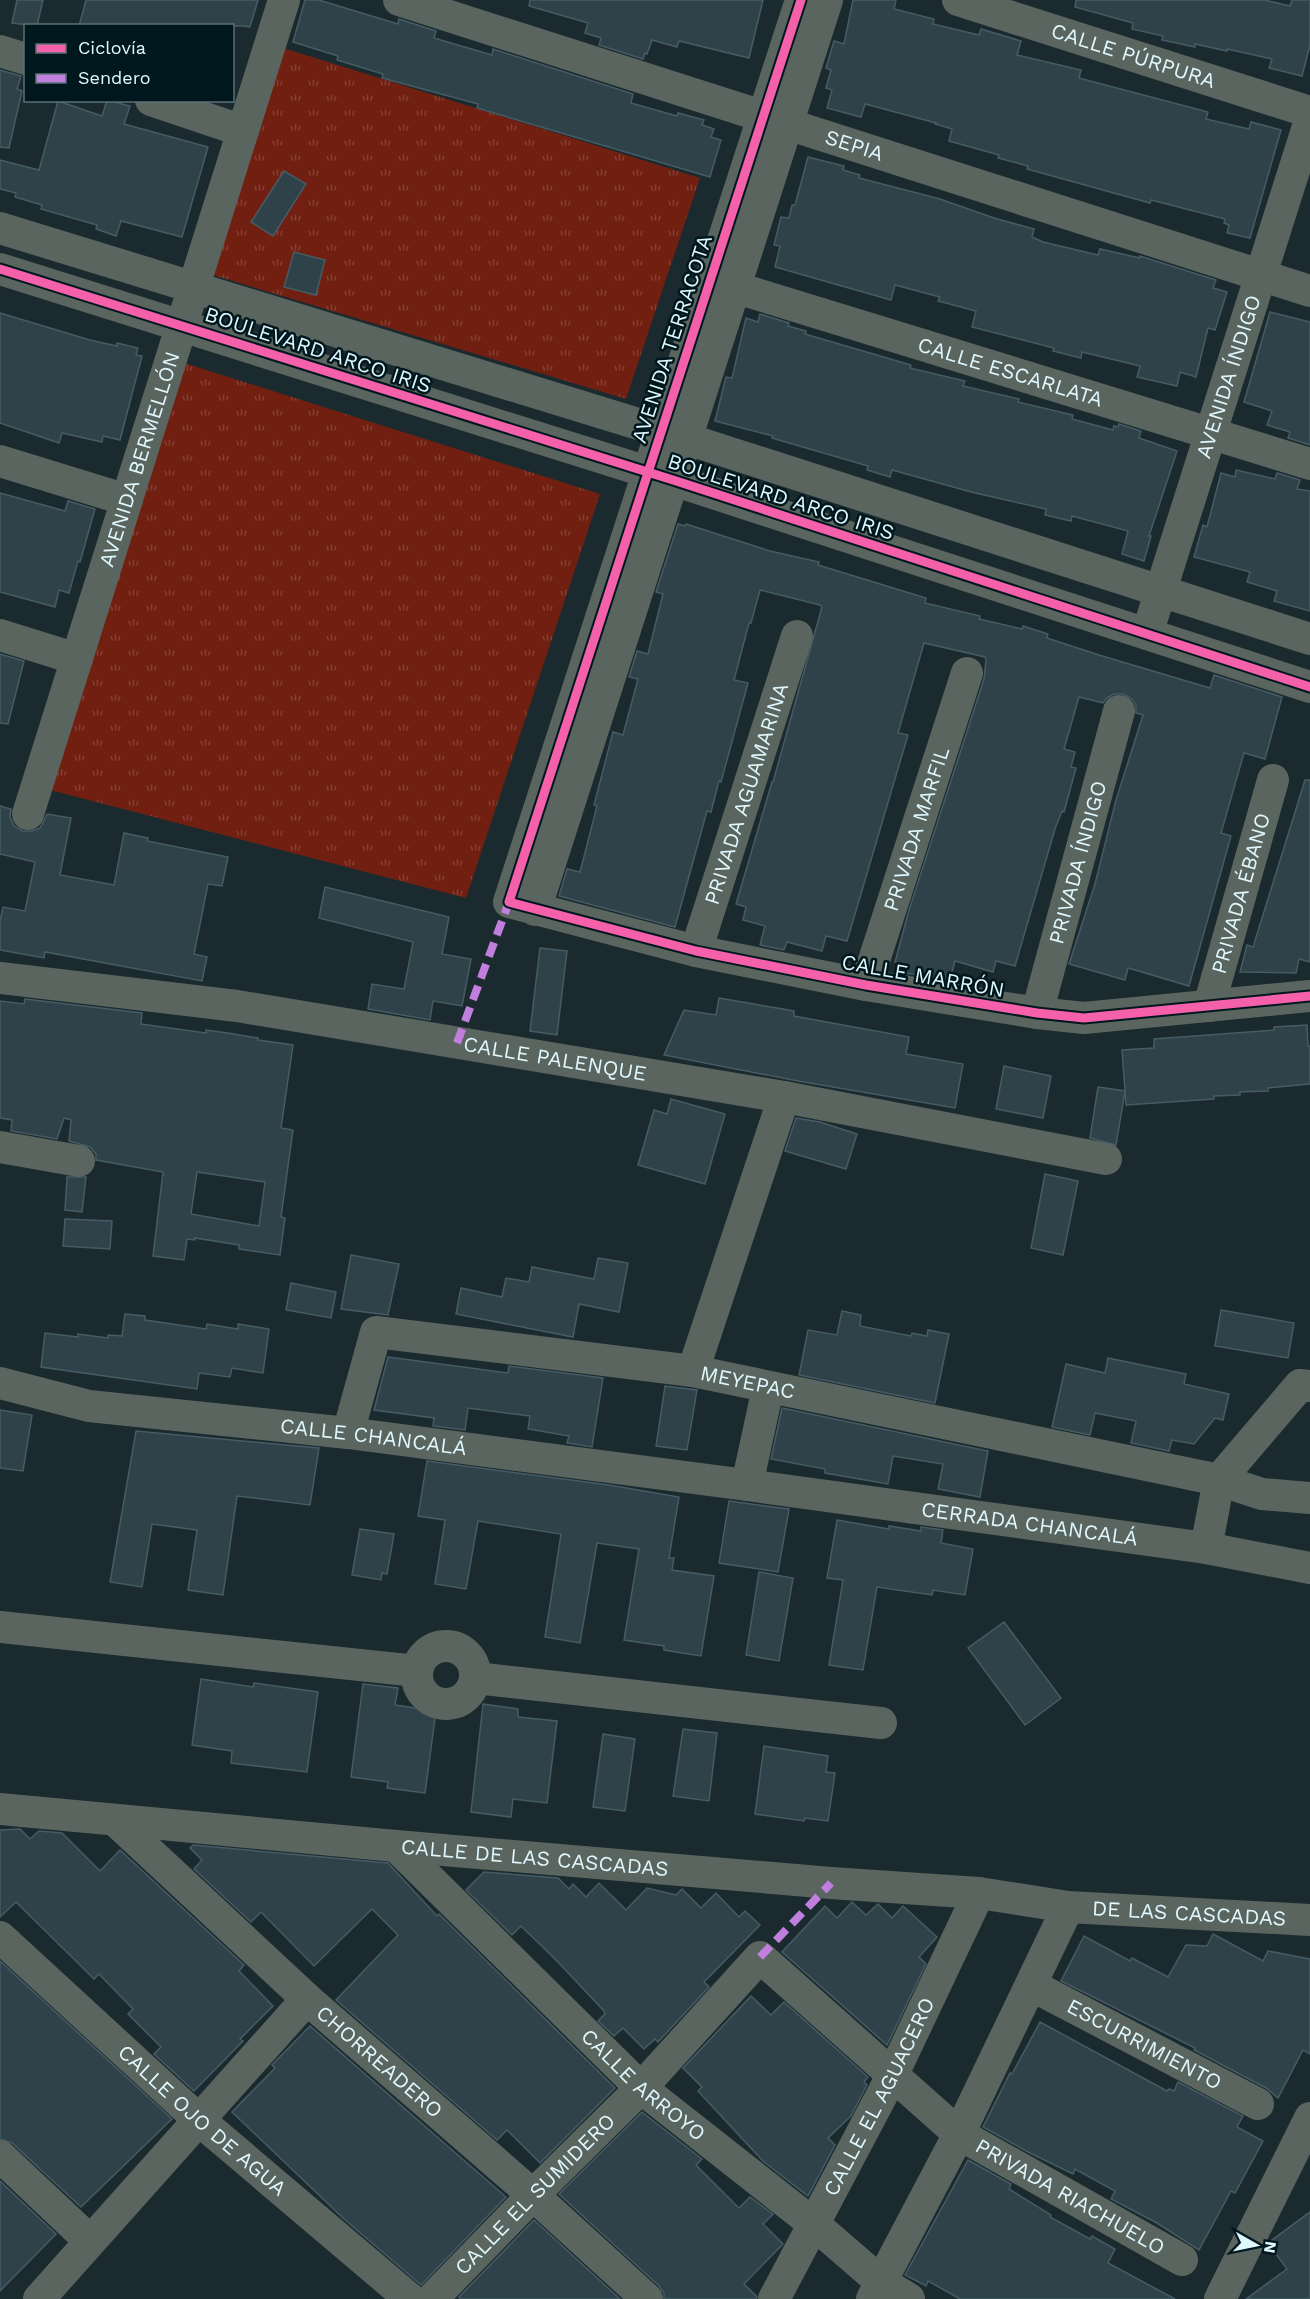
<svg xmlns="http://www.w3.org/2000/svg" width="1310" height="2299" viewBox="0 0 1310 2299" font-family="'Work Sans',sans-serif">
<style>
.park{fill:url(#park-tufts)}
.building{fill:#2f4249;stroke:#465c64;stroke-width:1.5;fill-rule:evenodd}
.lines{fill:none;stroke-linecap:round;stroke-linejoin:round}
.minor{stroke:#5b655f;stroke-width:32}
.quiet{stroke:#c07fdc;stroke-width:8;stroke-dasharray:15 8;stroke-linecap:butt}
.cycleway-casing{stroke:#00171d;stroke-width:13}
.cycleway{stroke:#f560ab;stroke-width:9}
.labels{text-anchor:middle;stroke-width:5;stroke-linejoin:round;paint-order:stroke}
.street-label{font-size:21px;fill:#dff8fe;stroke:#00171d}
</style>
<defs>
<pattern id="park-tufts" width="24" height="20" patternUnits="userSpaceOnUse" patternTransform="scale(1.5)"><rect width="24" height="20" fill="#701f10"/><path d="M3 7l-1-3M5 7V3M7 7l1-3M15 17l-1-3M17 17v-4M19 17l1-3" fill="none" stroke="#844034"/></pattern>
</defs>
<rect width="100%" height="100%" fill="#1a2a2e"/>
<g class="park">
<path d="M 280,47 L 700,178 L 626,399 L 206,273 Z"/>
<path d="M 181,362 L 600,494 L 466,898 L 50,790 Z"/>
</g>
<g class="building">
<path d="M 17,0 L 43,0 L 37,26 L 12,23 Z"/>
<path d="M 86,0 L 258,0 L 250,27 L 243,26 L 79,26 Z"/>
<path d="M 305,0 L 319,0 L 398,24 L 399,19 L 436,31 L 434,38 L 444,41 L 492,55 L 493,49 L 633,94 L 631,103 L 677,116 L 678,113 L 704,120 L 702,125 L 714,129 L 711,137 L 721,140 L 710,177 L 477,108 L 478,104 L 382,78 L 383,74 L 337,60 L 338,56 L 293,42 Z"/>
<path d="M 530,0 L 763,0 L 749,58 L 679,41 L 677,47 L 652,40 L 647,54 L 645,53 L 643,59 L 599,45 L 601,38 L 585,33 L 588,23 L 529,6 Z"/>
<path d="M 853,0 L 896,0 L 894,9 L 934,19 L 933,24 L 979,35 L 981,29 L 1021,41 L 1017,55 L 1081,70 L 1079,78 L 1208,112 L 1206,119 L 1249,129 L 1251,122 L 1281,130 L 1250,238 L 1227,233 L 1229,225 L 1224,223 L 1225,219 L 1151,200 L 1150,203 L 1027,169 L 1028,166 L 998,158 L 999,155 L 949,141 L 952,129 L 935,124 L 936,123 L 865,104 L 861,117 L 827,108 L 832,90 L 826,88 L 831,70 L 826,68 L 834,41 L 844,44 Z"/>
<path d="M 1076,0 L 1264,0 L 1290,6 L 1292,0 L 1310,0 L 1310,45 L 1302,76 L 1269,68 L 1272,59 L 1227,49 L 1227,51 L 1195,44 L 1195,47 L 1162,40 L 1163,36 L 1132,29 L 1133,23 L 1075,7 Z"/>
<path d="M 0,70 L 21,76 L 17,89 L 22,91 L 9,148 L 0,147 Z"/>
<path d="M 107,100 L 130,106 L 124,124 L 208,147 L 182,237 L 121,221 L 116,236 L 96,229 L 97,225 L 41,209 L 42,205 L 15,197 L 16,193 L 0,189 L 0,160 L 39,170 L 58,101 L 102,116 Z"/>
<path d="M 808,157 L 844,166 L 843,170 L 860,175 L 859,178 L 940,199 L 994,218 L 1034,229 L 1032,237 L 1043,242 L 1098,255 L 1100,249 L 1140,258 L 1140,256 L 1216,280 L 1213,288 L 1227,292 L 1215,330 L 1208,328 L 1196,377 L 1180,372 L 1177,386 L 1137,377 L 1140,366 L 1082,352 L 1081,358 L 1053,351 L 1054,348 L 972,327 L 976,311 L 938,301 L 940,297 L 895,285 L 891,300 L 775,267 L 780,246 L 774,245 L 781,217 L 789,218 L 792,205 L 795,205 Z"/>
<path d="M 284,171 L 306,184 L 273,236 L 251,222 Z"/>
<path d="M 294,252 L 325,260 L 316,295 L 284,287 Z"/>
<path d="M 1270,312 L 1310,322 L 1310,445 L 1288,438 L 1290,432 L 1267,425 L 1272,411 L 1244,402 Z"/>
<path d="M 0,313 L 90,340 L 117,346 L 117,343 L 138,348 L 136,355 L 142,356 L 120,440 L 103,436 L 102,442 L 62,433 L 59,443 L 0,423 Z"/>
<path d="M 760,314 L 789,323 L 788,326 L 806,331 L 805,334 L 911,365 L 910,368 L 965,381 L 963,386 L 1019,399 L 1018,402 L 1073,415 L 1072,419 L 1113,430 L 1114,426 L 1118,427 L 1119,424 L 1141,431 L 1139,438 L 1177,451 L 1149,536 L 1151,536 L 1144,561 L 1122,554 L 1128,531 L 1072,516 L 1071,521 L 1045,515 L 1046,509 L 971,492 L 892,470 L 890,477 L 867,470 L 868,466 L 772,438 L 773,436 L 715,421 L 726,377 L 732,378 L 746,318 L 758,322 Z"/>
<path d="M 1236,470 L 1275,479 L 1277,473 L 1300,480 L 1297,489 L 1310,491 L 1310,611 L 1274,601 L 1277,591 L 1247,582 L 1250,572 L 1194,557 L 1203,525 L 1207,527 L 1221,473 L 1235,477 Z"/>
<path d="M 0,493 L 65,511 L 68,501 L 95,509 L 80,562 L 78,561 L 69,593 L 59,590 L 55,607 L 0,592 Z"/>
<path d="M 678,524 L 685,526 L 686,524 L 770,551 L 819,562 L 818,565 L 926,598 L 925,603 L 980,616 L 979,619 L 1022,629 L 1023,626 L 1048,634 L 1047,638 L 1099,655 L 1210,688 L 1214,675 L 1282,697 L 1265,759 L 1244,753 L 1221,833 L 1231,836 L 1189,986 L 1128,968 L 1125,980 L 1069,964 L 1095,884 L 1116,800 L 1143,715 L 1136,713 L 1136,706 L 1132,699 L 1123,694 L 1114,694 L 1107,698 L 1103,703 L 1079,697 L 1064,749 L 1075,752 L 1071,767 L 1076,768 L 1064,812 L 1062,811 L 1055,829 L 1015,966 L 996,961 L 993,972 L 955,961 L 950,980 L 905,973 L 907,965 L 895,962 L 909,910 L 984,679 L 986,660 L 985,657 L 924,643 L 898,733 L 908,735 L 847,941 L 826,936 L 822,951 L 787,942 L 784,950 L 760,945 L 765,926 L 743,920 L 746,907 L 736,904 L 772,782 L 773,782 L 822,607 L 820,605 L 760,590 L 751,623 L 749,623 L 734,680 L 748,683 L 721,782 L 719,781 L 711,812 L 707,811 L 675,927 L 559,896 L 567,869 L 580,872 L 597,806 L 594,805 L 613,732 L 623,735 L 638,679 L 629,677 L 637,651 L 648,654 L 663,594 L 656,592 Z"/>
<path d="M 0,654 L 24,661 L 8,724 L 0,723 Z"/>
<path d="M 1305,780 L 1310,780 L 1310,962 L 1299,959 L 1296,973 L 1240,972 L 1247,945 L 1253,947 Z"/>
<path d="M 0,806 L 11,809 L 10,817 L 14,826 L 23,831 L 32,831 L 40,828 L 47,814 L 71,818 L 60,875 L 114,885 L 124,833 L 148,838 L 147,841 L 228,857 L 222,886 L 208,884 L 194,954 L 207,957 L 202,981 L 45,952 L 44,958 L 0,950 L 0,921 L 3,907 L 25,911 L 35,862 L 0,854 Z"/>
<path d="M 325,887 L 449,917 L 442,954 L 471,959 L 462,1006 L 433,1001 L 430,1020 L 368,1009 L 372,984 L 404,989 L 413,942 L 319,918 Z"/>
<path d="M 540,948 L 567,951 L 557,1035 L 530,1031 Z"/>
<path d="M 719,998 L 794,1011 L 794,1016 L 909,1037 L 906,1054 L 963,1064 L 955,1108 L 798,1081 L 664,1055 L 684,1010 L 716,1015 Z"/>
<path d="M 25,999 L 142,1013 L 141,1024 L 206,1033 L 206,1030 L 228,1033 L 258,1038 L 258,1040 L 293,1045 L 281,1128 L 293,1130 L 281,1217 L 285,1218 L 280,1255 L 239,1249 L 239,1245 L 195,1238 L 195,1240 L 187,1239 L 184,1260 L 153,1256 L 163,1172 L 96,1160 L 96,1154 L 90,1147 L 69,1141 L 71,1120 L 64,1118 L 57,1139 L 11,1131 L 12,1120 L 0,1118 L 0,1001 L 24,1004 ZM 197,1172 L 265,1182 L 259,1226 L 191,1214 Z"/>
<path d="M 1307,1025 L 1308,1046 L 1310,1046 L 1310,1084 L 1268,1088 L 1268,1091 L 1240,1092 L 1240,1095 L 1214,1096 L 1214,1099 L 1126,1105 L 1122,1050 L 1154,1048 L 1154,1039 L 1274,1030 L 1274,1027 Z"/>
<path d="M 1004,1066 L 1051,1076 L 1043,1118 L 996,1109 Z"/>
<path d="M 1098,1087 L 1125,1091 L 1116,1145 L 1090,1138 Z"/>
<path d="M 671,1099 L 725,1114 L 705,1184 L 638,1165 L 654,1110 L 667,1114 Z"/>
<path d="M 796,1118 L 820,1122 L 857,1134 L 846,1169 L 785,1151 Z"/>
<path d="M 1045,1174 L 1078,1181 L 1063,1255 L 1031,1248 Z"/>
<path d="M 67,1177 L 86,1177 L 82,1212 L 65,1210 Z"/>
<path d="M 65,1219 L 112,1221 L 110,1249 L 63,1246 Z"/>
<path d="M 351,1255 L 399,1264 L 388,1315 L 341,1309 Z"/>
<path d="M 598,1258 L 628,1263 L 619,1312 L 579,1304 L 573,1337 L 456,1314 L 461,1288 L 502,1297 L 506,1278 L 529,1282 L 532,1267 L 594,1279 Z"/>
<path d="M 291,1283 L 336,1292 L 331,1318 L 286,1310 Z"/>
<path d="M 1221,1310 L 1294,1323 L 1288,1358 L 1215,1346 Z"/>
<path d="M 842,1311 L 861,1315 L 860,1326 L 911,1336 L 912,1333 L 927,1336 L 928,1330 L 949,1334 L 935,1403 L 799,1375 L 808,1330 L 837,1335 Z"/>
<path d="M 125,1314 L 145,1316 L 145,1320 L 206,1329 L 207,1324 L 238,1329 L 238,1324 L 269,1329 L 263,1373 L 232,1368 L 230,1377 L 199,1373 L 197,1389 L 41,1367 L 45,1333 L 78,1337 L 78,1334 L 108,1338 L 108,1335 L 122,1336 Z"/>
<path d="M 388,1357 L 508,1373 L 509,1366 L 603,1378 L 592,1447 L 567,1443 L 569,1436 L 528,1429 L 530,1416 L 468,1408 L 465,1430 L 433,1426 L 434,1418 L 374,1410 Z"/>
<path d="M 1108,1358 L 1186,1374 L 1184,1384 L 1229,1394 L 1223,1420 L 1215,1418 L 1194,1444 L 1172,1440 L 1169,1451 L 1131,1443 L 1136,1421 L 1095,1413 L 1090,1435 L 1052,1427 L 1066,1364 L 1105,1373 Z"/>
<path d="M 665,1386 L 697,1390 L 687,1450 L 656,1446 Z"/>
<path d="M 782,1408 L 988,1451 L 980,1497 L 938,1489 L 943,1464 L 893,1456 L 888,1484 L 825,1473 L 825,1469 L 771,1459 Z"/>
<path d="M 0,1410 L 32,1415 L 23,1471 L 0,1468 Z"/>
<path d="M 136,1431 L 319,1448 L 310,1505 L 237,1496 L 223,1595 L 188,1590 L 197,1530 L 152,1524 L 142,1587 L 110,1582 Z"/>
<path d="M 427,1461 L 609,1485 L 679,1497 L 669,1558 L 674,1558 L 672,1570 L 714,1576 L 701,1656 L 664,1650 L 664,1646 L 624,1640 L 639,1549 L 597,1543 L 580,1643 L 545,1637 L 561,1534 L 478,1521 L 466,1589 L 435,1584 L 445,1520 L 418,1516 Z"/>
<path d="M 729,1501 L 789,1509 L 778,1572 L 719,1563 Z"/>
<path d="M 837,1520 L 889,1529 L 889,1526 L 921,1531 L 921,1527 L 943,1530 L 941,1543 L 973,1549 L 965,1595 L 933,1590 L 932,1595 L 877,1587 L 863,1670 L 829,1665 L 843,1580 L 827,1578 Z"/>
<path d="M 360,1529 L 394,1534 L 387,1574 L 382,1573 L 381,1580 L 352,1575 Z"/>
<path d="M 759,1572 L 793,1578 L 779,1661 L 746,1655 Z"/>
<path d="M 1004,1622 L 1061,1698 L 1025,1725 L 968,1648 Z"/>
<path d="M 201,1679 L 253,1687 L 254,1683 L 318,1692 L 307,1772 L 231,1763 L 232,1751 L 192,1745 Z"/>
<path d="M 363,1684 L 398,1688 L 395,1705 L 436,1711 L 425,1793 L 387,1788 L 388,1782 L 351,1777 Z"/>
<path d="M 483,1704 L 518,1709 L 518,1717 L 557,1721 L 547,1803 L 513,1799 L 511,1817 L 471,1812 Z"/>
<path d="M 683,1729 L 717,1733 L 709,1801 L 673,1796 Z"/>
<path d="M 603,1734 L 635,1739 L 625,1811 L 593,1807 Z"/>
<path d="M 764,1746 L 828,1756 L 826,1772 L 835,1773 L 828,1821 L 805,1818 L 804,1821 L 755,1814 Z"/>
<path d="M 20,1829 L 30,1839 L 39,1831 L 62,1833 L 100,1871 L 120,1850 L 244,1965 L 239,1971 L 273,2006 L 240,2039 L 243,2041 L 194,2091 L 154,2054 L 161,2047 L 128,2014 L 133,2009 L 99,1974 L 94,1979 L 16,1902 L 0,1917 L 0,1830 Z"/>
<path d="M 193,1845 L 388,1863 L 437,1916 L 439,1914 L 615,2088 L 540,2163 L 507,2130 L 497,2140 L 336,2000 L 398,1935 L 372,1909 L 314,1966 L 261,1912 L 251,1922 L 194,1869 L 202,1860 L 190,1848 Z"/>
<path d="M 484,1872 L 558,1878 L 569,1889 L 573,1884 L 586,1897 L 599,1883 L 626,1910 L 647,1888 L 676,1895 L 682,1889 L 701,1908 L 716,1893 L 739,1917 L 745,1911 L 760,1925 L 704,1982 L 709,1987 L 658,2042 L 655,2039 L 644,2049 L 623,2028 L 614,2036 L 598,2021 L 605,2014 L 604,2011 L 555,1959 L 521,1926 L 512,1935 L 466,1890 Z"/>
<path d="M 852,1902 L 866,1915 L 878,1904 L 892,1918 L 903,1906 L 937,1937 L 919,1957 L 926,1964 L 887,2045 L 782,1952 L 825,1906 L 837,1918 Z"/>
<path d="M 1213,1934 L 1263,1961 L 1268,1951 L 1310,1959 L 1310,2054 L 1303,2050 L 1278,2098 L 1266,2088 L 1194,2050 L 1195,2048 L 1061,1981 L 1084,1936 L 1130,1961 L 1132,1958 L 1168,1977 L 1186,1945 L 1207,1946 Z"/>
<path d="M 0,1961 L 172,2119 L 81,2207 L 12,2143 L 0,2139 Z"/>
<path d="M 751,1996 L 771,2015 L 784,2002 L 868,2077 L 864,2082 L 867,2085 L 851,2116 L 828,2138 L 835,2145 L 808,2196 L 764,2162 L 748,2145 L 698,2091 L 702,2087 L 683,2068 Z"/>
<path d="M 1040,2022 L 1167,2091 L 1169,2089 L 1174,2091 L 1178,2082 L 1243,2116 L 1237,2127 L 1263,2141 L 1235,2193 L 1231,2191 L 1199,2250 L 1157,2223 L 1111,2199 L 1115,2191 L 1075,2169 L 1073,2174 L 1028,2152 L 983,2127 L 1010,2073 L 1012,2074 Z"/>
<path d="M 310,2026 L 506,2197 L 421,2285 L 344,2219 L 232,2112 L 275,2068 L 272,2065 Z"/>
<path d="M 642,2112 L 702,2159 L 696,2165 L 739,2208 L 750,2197 L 773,2214 L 763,2224 L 783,2244 L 744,2284 L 757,2297 L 756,2299 L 664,2299 L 664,2293 L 659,2286 L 559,2194 Z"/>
<path d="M 968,2160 L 1011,2184 L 1009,2189 L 1051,2215 L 1050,2217 L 1090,2239 L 1092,2236 L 1115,2249 L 1108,2263 L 1175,2299 L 960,2299 L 928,2281 L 926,2286 L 905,2275 Z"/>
<path d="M 0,2181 L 56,2234 L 0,2291 Z"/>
<path d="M 1310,2212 L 1310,2299 L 1246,2299 L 1287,2269 L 1268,2243 Z"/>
<path d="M 534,2220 L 620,2299 L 460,2299 L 459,2297 Z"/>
</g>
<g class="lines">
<g class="minor">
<path id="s1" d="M 399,0 L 1310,291"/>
<path d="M 801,0 L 509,902 L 696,951 L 866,985 L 1037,1013 L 1084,1018 L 1310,996"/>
<path id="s2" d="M 958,0 L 1310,112"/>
<path d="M 0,51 L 26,59"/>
<path d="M 151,100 L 243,131"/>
<path d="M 0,228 L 687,439 L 1310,639"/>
<path d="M 0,269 L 673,480 L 1310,687"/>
<path id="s3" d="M 714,281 L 1310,464"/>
<path d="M 0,461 L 127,500"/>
<path id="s4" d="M 1147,634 L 1310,120"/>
<path d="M 0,635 L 77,659"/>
<path id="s5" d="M 28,814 L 284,0"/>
<path d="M 535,910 L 827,0"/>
<path id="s6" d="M 696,951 L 797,636"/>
<path id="s7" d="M 0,978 L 237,1006 L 784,1097 L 1106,1159"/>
<path id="s8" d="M 866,985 L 967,673"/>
<path id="s9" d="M 1209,1006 L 1273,780"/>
<path id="s10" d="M 1037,1013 L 1119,711"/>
<path d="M 0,1147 L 79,1161"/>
<path d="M 693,1371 L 784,1097"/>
<path id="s11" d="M 0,1383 L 89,1406 L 348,1433 L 747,1485 L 1206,1548 L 1310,1568"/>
<path id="s12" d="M 348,1433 L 376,1332 L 693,1371 L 1219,1480 L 1262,1494 L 1310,1498"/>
<path d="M 747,1485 L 768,1388"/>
<path d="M 1206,1548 L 1219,1480 L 1300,1385 L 1310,1386"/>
<path d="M 0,1627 L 417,1671"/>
<circle cx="446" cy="1675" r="29"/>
<path d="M 475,1678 L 881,1723"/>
<path id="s13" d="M 0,1809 L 396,1846 L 831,1883 L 979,1893 L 1068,1907 L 1310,1920"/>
<path id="s14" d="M 116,1821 L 307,1999 L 533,2195 L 647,2299"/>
<path id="s15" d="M 396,1846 L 641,2088 L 815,2225 L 881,2282 L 909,2299"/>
<path id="s16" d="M 0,1937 L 199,2120 L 410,2299"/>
<path id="s17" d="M 1031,1985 L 1258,2104"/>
<path d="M 0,2156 L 90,2241"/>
<path d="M 39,2299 L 307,1999"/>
<path id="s18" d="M 432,2299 L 533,2195 L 641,2088 L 760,1957 L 959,2134 L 1182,2260"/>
<path id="s19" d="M 774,2299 L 892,2076 L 979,1893"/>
<path d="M 872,2299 L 959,2134 L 1068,1907"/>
<path d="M 1220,2299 L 1310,2118"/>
</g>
<g class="quiet">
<path d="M 457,1043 L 509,902"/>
<path d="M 760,1957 L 831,1883"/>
</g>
<g class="cycleway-casing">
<g id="cycleway">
<path d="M 801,0 L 509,902 L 696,951 L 866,985 L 1037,1013 L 1084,1018 L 1310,996"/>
<path d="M 0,269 L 673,480 L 1310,687"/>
</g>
</g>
<use href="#cycleway" class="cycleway"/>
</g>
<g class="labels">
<g class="street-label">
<text dy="7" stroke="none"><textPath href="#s2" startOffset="184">CALLE PÚRPURA</textPath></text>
<text dy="7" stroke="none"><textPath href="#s1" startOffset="478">SEPIA</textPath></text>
<text transform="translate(672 339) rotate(-72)" y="7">AVENIDA TERRACOTA</text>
<text transform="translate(318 350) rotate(18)" y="7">BOULEVARD ARCO IRIS</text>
<text dy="7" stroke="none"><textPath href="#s3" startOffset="310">CALLE ESCARLATA</textPath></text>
<text dy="7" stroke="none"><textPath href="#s4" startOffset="270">AVENIDA ÍNDIGO</textPath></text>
<text dy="7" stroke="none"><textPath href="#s5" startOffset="372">AVENIDA BERMELLÓN</textPath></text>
<text transform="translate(781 497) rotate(18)" y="7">BOULEVARD ARCO IRIS</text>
<text dy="7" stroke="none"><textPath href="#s6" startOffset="165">PRIVADA AGUAMARINA</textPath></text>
<text dy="7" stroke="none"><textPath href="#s8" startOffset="164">PRIVADA MARFIL</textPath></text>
<text dy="7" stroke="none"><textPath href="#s10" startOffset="156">PRIVADA ÍNDIGO</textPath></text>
<text dy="7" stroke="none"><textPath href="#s9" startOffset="117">PRIVADA ÉBANO</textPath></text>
<text transform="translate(923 976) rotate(10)" y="7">CALLE MARRÓN</text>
<text dy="7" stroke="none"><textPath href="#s7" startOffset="561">CALLE PALENQUE</textPath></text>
<text dy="7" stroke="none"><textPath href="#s12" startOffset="480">MEYEPAC</textPath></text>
<text dy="7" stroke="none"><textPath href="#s11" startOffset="378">CALLE CHANCALÁ</textPath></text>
<text dy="7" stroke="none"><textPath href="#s11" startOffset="1040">CERRADA CHANCALÁ</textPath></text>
<text dy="7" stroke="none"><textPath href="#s13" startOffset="537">CALLE DE LAS CASCADAS</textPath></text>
<text dy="7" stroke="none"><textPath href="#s13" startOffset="1194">DE LAS CASCADAS</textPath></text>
<text dy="7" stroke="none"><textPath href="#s17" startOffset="128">ESCURRIMIENTO</textPath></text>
<text dy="7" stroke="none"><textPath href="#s14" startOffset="357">CHORREADERO</textPath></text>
<text dy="7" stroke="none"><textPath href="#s15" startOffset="344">CALLE ARROYO</textPath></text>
<text dy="7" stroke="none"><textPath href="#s19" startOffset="228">CALLE EL AGUACERO</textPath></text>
<text dy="7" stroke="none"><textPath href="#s16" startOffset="273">CALLE OJO DE AGUA</textPath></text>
<text dy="7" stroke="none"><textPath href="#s18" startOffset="147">CALLE EL SUMIDERO</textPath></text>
<text dy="7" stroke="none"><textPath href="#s18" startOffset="868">PRIVADA RIACHUELO</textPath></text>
</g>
</g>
<rect x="24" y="24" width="210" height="78" fill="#00171d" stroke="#597177" stroke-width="1.5"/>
<rect x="36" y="44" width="30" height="9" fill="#f560ab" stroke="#597177" stroke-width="1.5"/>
<text x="78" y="54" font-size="18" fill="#dff8fe">Ciclovía</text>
<rect x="36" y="74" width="30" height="9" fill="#c07fdc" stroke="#597177" stroke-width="1.5"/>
<text x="78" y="84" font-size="18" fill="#dff8fe">Sendero</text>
<g transform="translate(1256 2245) rotate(99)" stroke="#00171d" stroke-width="4.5" paint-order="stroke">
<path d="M0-4.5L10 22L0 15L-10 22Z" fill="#dff8fe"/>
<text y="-9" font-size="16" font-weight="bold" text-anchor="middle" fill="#dff8fe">N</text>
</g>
</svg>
